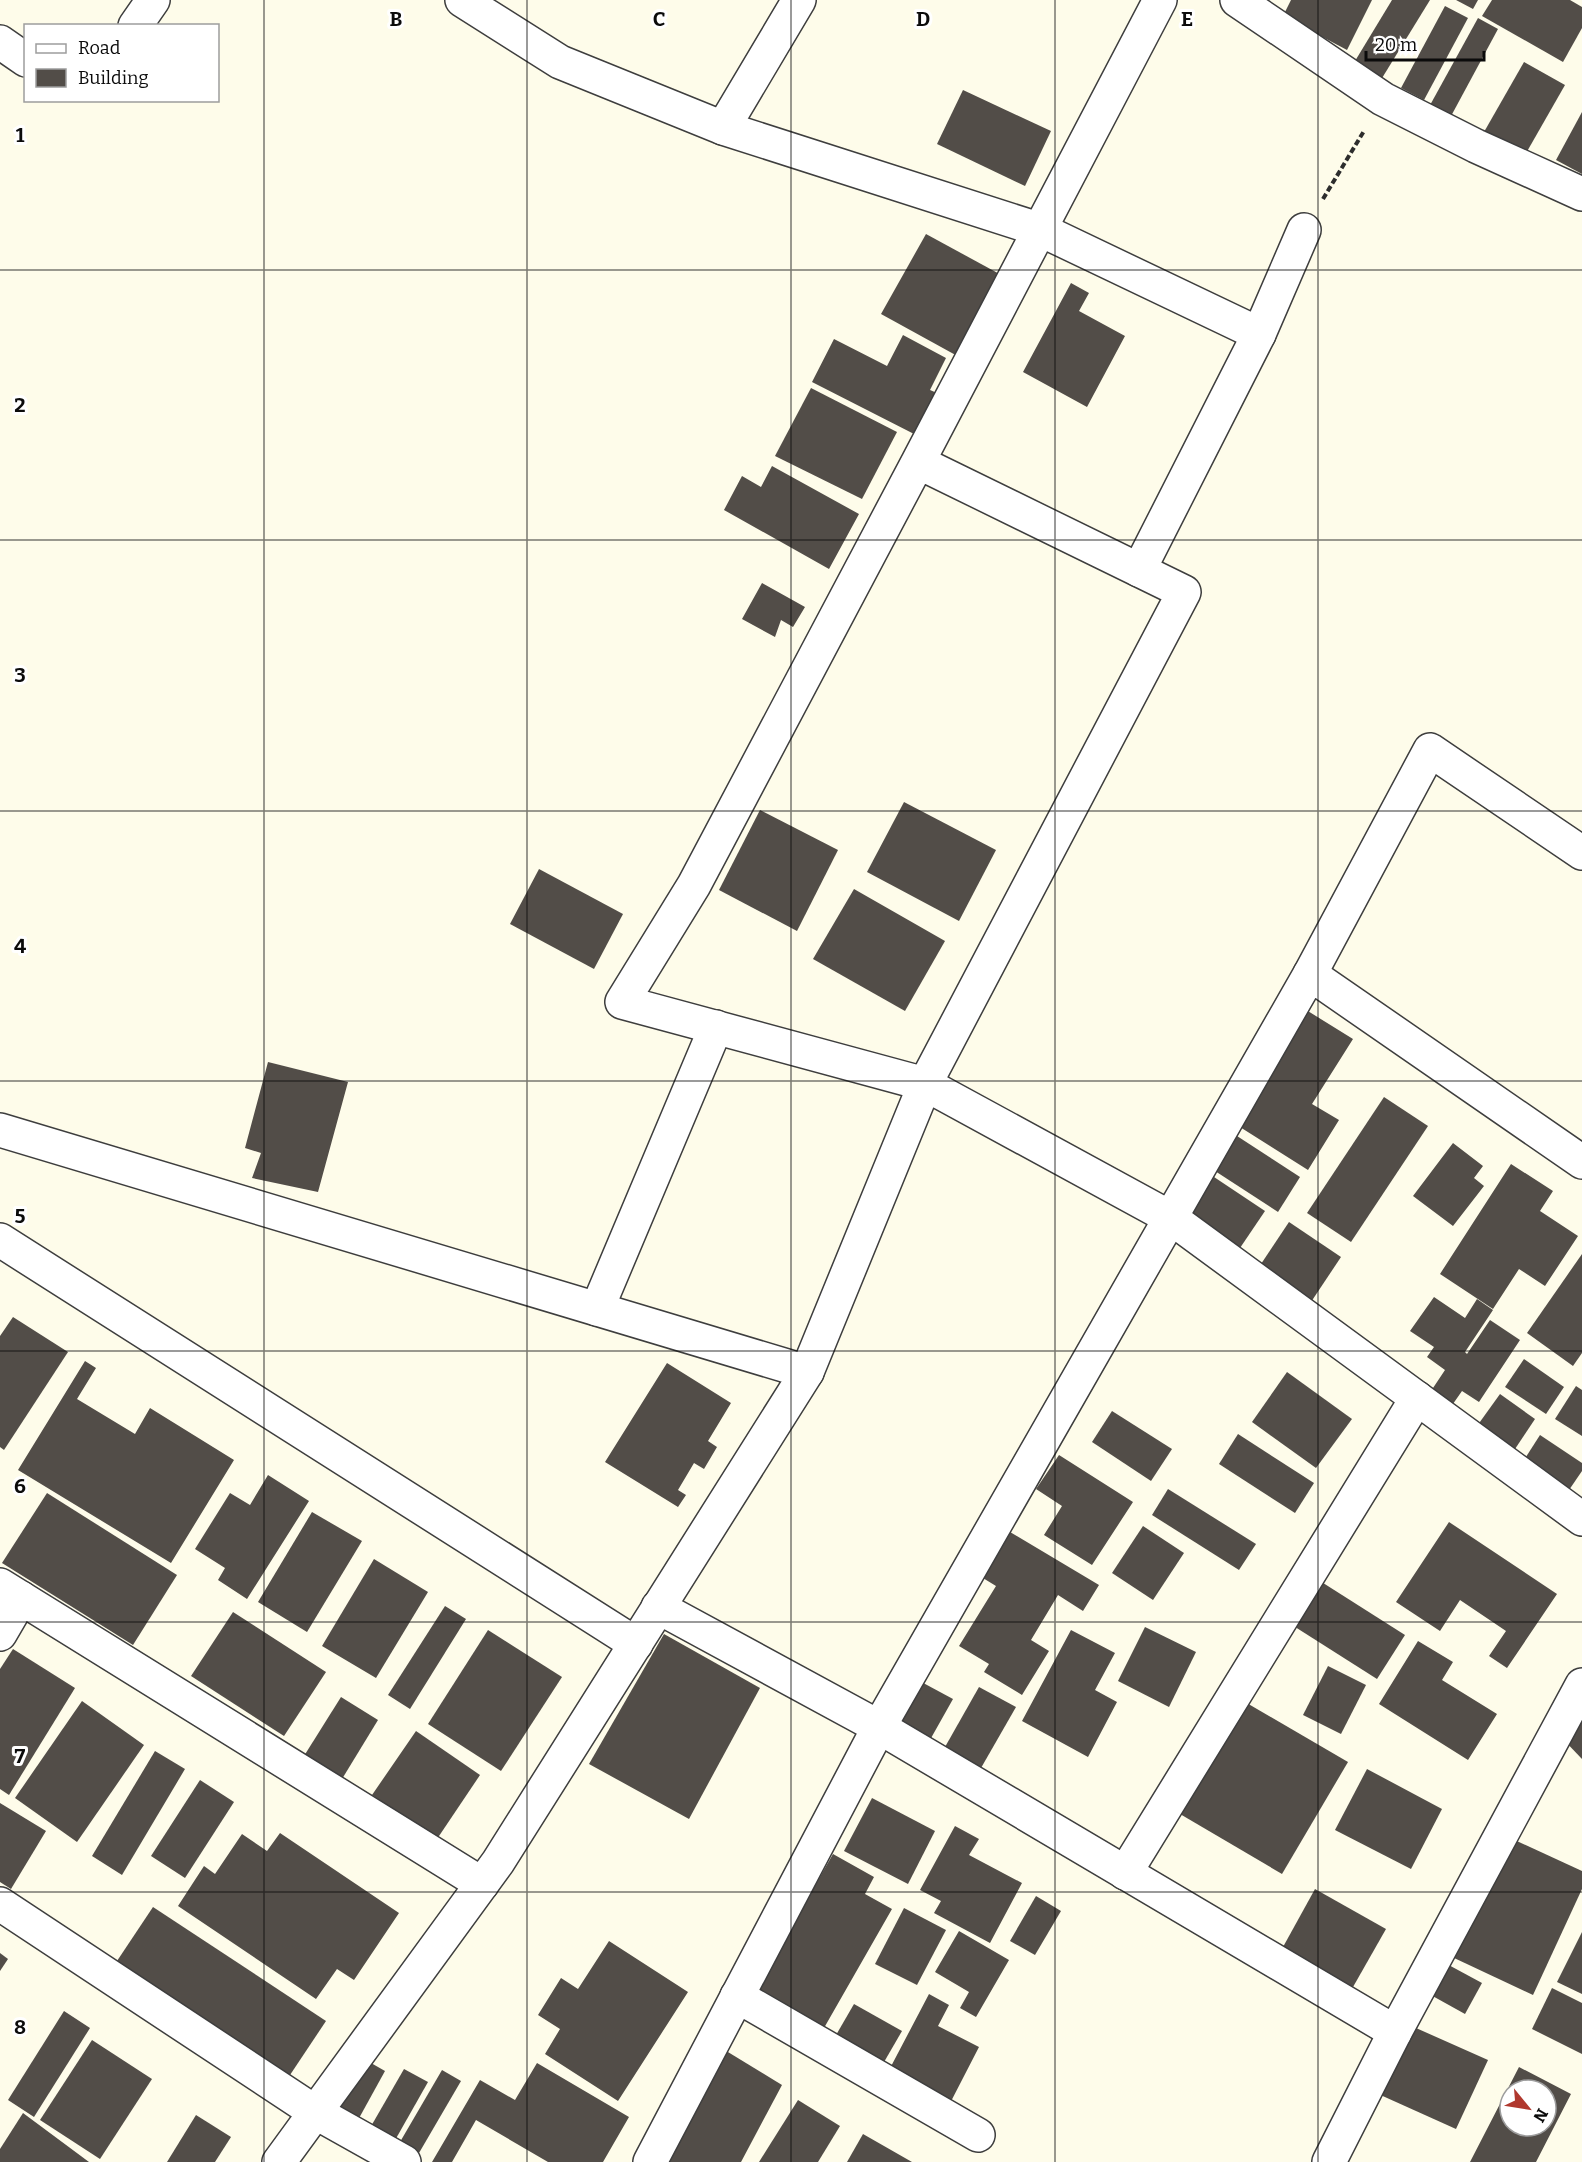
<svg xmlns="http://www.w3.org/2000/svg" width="1582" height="2162" viewBox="0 0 1582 2162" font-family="Bitter,serif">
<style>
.building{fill:#524d48;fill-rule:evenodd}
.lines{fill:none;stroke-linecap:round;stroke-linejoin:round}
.street-casing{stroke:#3e3e3e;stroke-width:36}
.path{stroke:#2d2d2d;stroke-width:4;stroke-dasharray:6 3;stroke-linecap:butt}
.street{stroke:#fff;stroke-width:33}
.grid{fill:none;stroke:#0b0b0b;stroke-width:1.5;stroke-opacity:0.55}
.grid-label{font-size:20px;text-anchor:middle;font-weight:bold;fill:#0b0b0b;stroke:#fff;stroke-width:6;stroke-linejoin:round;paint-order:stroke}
</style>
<rect width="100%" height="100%" fill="#fefcea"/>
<g class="building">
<path d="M 1291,0 L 1372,0 L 1347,50 L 1283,16 Z"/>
<path d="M 1392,0 L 1430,0 L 1379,83 L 1352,66 Z"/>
<path d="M 1456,0 L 1478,0 L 1473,9 Z"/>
<path d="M 1492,0 L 1570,0 L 1582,7 L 1582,28 L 1563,62 L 1482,16 Z"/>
<path d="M 1445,6 L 1468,18 L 1424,100 L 1401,88 Z"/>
<path d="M 1478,18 L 1498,29 L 1450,118 L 1429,107 Z"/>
<path d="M 1524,62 L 1565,85 L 1521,162 L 1480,139 Z"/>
<path d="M 963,90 L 1051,131 L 1025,186 L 937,144 Z"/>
<path d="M 1582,112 L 1582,174 L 1556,160 Z"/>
<path d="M 926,234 L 1005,277 L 961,358 L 881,314 Z"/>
<path d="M 1071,283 L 1089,293 L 1079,311 L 1125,336 L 1087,407 L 1023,372 Z"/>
<path d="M 903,335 L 946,358 L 930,390 L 937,393 L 916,435 L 812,382 L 834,339 L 887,366 Z"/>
<path d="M 811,388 L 897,432 L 862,499 L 775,456 Z"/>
<path d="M 772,466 L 859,514 L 829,569 L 724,510 L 742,476 L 761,487 Z"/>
<path d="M 762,583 L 805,607 L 793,627 L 781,620 L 775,637 L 742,619 Z"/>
<path d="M 904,802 L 996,850 L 959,921 L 867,872 Z"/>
<path d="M 760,810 L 838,850 L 797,931 L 719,890 Z"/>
<path d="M 539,869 L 623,914 L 594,969 L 510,924 Z"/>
<path d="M 854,889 L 945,941 L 905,1011 L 813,959 Z"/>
<path d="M 1303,1008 L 1353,1039 L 1312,1104 L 1339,1120 L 1308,1170 L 1232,1122 Z"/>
<path d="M 268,1062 L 348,1082 L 318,1192 L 252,1178 L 261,1153 L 245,1148 Z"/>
<path d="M 1384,1097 L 1428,1126 L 1351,1242 L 1307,1213 Z"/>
<path d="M 1237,1136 L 1300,1177 L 1278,1212 L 1215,1171 Z"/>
<path d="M 1453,1143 L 1483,1166 L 1474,1178 L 1484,1186 L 1453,1226 L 1413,1196 Z"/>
<path d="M 1511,1164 L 1553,1191 L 1540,1211 L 1578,1236 L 1545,1286 L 1519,1269 L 1493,1309 L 1440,1274 Z"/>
<path d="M 1214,1177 L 1265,1211 L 1240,1248 L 1189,1213 Z"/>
<path d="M 1289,1222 L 1341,1257 L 1307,1308 L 1255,1273 Z"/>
<path d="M 1582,1254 L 1582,1353 L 1573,1366 L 1527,1333 Z"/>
<path d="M 1434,1297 L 1465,1318 L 1477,1299 L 1493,1310 L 1465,1352 L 1467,1354 L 1490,1320 L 1520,1340 L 1479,1402 L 1462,1391 L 1448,1411 L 1427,1397 L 1445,1370 L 1427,1357 L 1434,1347 L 1410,1331 Z"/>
<path d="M 13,1317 L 68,1352 L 4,1450 L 0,1447 L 0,1336 Z"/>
<path d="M 1524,1359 L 1564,1387 L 1546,1414 L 1505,1387 Z"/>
<path d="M 85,1361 L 96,1368 L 77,1399 L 135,1434 L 150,1408 L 234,1460 L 171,1563 L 18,1470 Z"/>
<path d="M 667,1363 L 731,1403 L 708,1441 L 717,1447 L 704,1469 L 694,1463 L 678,1490 L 686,1495 L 678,1507 L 605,1462 Z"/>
<path d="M 1287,1372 L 1352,1419 L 1316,1468 L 1252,1422 Z"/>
<path d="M 1576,1386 L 1582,1390 L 1582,1436 L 1555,1419 Z"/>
<path d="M 1500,1394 L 1535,1419 L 1513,1452 L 1477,1426 Z"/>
<path d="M 1112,1411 L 1172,1449 L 1151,1481 L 1092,1442 Z"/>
<path d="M 1238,1434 L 1314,1483 L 1295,1513 L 1219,1464 Z"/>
<path d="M 1540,1435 L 1582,1463 L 1582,1471 L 1569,1490 L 1524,1460 Z"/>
<path d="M 1059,1455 L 1133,1502 L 1092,1565 L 1044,1535 L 1062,1506 L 1036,1489 Z"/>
<path d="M 268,1475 L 309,1501 L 247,1599 L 218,1580 L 225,1568 L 195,1549 L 230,1493 L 250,1505 Z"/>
<path d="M 1168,1489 L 1256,1544 L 1239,1570 L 1152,1515 Z"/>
<path d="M 47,1493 L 177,1575 L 133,1645 L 2,1563 Z"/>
<path d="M 312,1512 L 362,1541 L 307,1632 L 258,1602 Z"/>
<path d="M 1449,1522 L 1557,1594 L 1507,1668 L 1489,1656 L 1506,1631 L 1460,1600 L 1440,1631 L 1396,1602 Z"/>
<path d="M 1143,1526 L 1184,1553 L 1153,1600 L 1112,1573 Z"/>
<path d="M 1005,1529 L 1099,1585 L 1083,1611 L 1058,1595 L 1031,1640 L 1049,1651 L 1022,1695 L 984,1672 L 989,1664 L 959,1646 L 996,1586 L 978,1575 Z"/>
<path d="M 374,1559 L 428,1592 L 376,1678 L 322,1646 Z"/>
<path d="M 1320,1581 L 1405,1635 L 1377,1679 L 1292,1625 Z"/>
<path d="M 445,1606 L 466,1619 L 410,1709 L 388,1695 Z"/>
<path d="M 233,1612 L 326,1672 L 284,1736 L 191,1676 Z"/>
<path d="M 1145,1627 L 1196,1652 L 1169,1707 L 1118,1681 Z"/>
<path d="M 488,1630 L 562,1677 L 501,1771 L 428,1724 Z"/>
<path d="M 1071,1630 L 1115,1653 L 1095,1690 L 1117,1702 L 1088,1757 L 1022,1721 Z"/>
<path d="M 664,1634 L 760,1688 L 689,1819 L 589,1764 Z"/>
<path d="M 1418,1641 L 1453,1662 L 1442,1680 L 1497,1714 L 1468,1760 L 1379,1704 Z"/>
<path d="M 13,1649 L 75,1688 L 9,1795 L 0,1789 L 0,1669 Z"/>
<path d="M 1328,1666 L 1366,1685 L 1341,1734 L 1303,1715 Z"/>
<path d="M 914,1678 L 953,1699 L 926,1747 L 888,1726 Z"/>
<path d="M 979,1687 L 1016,1707 L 981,1768 L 945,1747 Z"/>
<path d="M 341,1697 L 378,1720 L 342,1779 L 304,1756 Z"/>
<path d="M 82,1701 L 144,1745 L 77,1842 L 15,1798 Z"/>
<path d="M 1582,1701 L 1582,1759 L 1561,1737 Z"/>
<path d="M 1245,1702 L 1348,1762 L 1282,1874 L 1180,1814 Z"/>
<path d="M 416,1731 L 480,1775 L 437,1839 L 372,1795 Z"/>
<path d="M 155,1751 L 185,1769 L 122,1875 L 92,1856 Z"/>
<path d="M 1367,1769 L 1442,1809 L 1411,1869 L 1335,1830 Z"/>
<path d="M 200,1780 L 234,1802 L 185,1878 L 151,1856 Z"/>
<path d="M 872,1798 L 935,1831 L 908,1884 L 844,1851 Z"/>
<path d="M 0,1803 L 46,1831 L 11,1889 L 0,1882 Z"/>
<path d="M 955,1826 L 979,1839 L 969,1855 L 1022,1883 L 990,1943 L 934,1913 L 941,1901 L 920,1890 Z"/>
<path d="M 280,1833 L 399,1913 L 354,1980 L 337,1969 L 316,1999 L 178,1906 L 204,1866 L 215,1874 L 242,1834 L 267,1851 Z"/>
<path d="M 1508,1837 L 1582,1871 L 1582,1889 L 1533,1995 L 1452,1957 Z"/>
<path d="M 833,1854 L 874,1877 L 865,1894 L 892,1909 L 820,2035 L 752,1996 Z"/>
<path d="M 1315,1889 L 1386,1929 L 1353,1987 L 1283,1947 Z"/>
<path d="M 1036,1896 L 1061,1911 L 1035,1955 L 1010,1941 Z"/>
<path d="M 153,1907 L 326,2021 L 288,2078 L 115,1964 Z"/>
<path d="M 904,1908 L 946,1930 L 917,1985 L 875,1964 Z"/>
<path d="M 959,1931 L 1009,1960 L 976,2017 L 960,2008 L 969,1992 L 935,1972 Z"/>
<path d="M 1582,1932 L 1582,1994 L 1557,1982 Z"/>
<path d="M 609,1941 L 688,1992 L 618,2101 L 545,2054 L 560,2029 L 538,2015 L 561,1978 L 578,1989 Z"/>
<path d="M 0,1953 L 8,1959 L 0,1971 Z"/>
<path d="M 1445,1963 L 1482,1983 L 1465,2014 L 1429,1994 Z"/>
<path d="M 1552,1988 L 1582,2003 L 1582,2054 L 1532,2029 Z"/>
<path d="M 929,1994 L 949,2005 L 938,2026 L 979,2047 L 946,2111 L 887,2074 Z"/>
<path d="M 854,2004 L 902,2031 L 880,2069 L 832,2042 Z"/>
<path d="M 64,2011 L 90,2028 L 34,2117 L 8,2100 Z"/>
<path d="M 1407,2024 L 1488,2060 L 1456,2129 L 1376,2093 Z"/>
<path d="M 92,2040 L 152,2079 L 100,2159 L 40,2120 Z"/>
<path d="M 723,2049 L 782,2085 L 741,2162 L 662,2162 Z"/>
<path d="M 364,2059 L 385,2071 L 358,2120 L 337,2108 Z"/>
<path d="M 537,2063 L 629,2117 L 603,2162 L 548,2162 L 476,2120 L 452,2162 L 432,2162 L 480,2080 L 515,2100 Z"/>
<path d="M 1519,2067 L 1571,2094 L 1536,2162 L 1470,2162 ZM 1510,2090 L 1546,2090 L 1546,2126 L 1510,2126 Z"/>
<path d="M 404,2069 L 428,2082 L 394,2142 L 370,2128 Z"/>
<path d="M 442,2070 L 461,2081 L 419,2153 L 400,2142 Z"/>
<path d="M 798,2100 L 840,2126 L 818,2162 L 759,2162 Z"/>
<path d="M 23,2113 L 89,2162 L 0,2162 L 0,2149 Z"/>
<path d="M 196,2115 L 231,2137 L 215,2162 L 167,2162 Z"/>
<path d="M 863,2134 L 912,2162 L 847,2162 Z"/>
</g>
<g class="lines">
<g class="street-casing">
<g id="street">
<path d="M 462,0 L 560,62 L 723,128 L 1041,230 L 1259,334"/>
<path d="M 1237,0 L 1383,99 L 1476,146 L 1582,194"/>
<path d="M 135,26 L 153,0"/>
<path d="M 0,42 L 26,60"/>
<path d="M 723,128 L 799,0"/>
<path d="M 918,462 L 1184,592 L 925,1084 L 622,1002 L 694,885 L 918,462 L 1160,0"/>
<path d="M 1139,570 L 1259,334 L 1304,230"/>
<path d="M 1310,974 L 1430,750 L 1582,853"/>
<path d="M 0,1130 L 807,1372 L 498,1862 L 279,2162"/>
<path d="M 0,1240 L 636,1644"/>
<path d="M 597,1309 L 716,1027"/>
<path d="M 807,1372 L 925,1084 L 1171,1218 L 1582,1519"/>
<path d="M 0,1585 L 21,1598 L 0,1634"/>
<path d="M 21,1598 L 482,1884"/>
<path d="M 658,1607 L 879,1727 L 1395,2032 L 1582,1685"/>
<path d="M 1125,1873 L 1417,1398"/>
<path d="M 0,1904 L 315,2112 L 404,2162"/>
<path d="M 737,1996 L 978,2135"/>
<path d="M 650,2162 L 879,1727 L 1310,974 L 1582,1162"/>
<path d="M 1329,2162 L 1395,2032"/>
</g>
</g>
<path class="path" d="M 1323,199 L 1364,131"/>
<use href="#street" class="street"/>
</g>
<path class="grid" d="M 264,0 L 264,2162M 527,0 L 527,2162M 791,0 L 791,2162M 1055,0 L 1055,2162M 1318,0 L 1318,2162M 0,270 L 1582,270M 0,540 L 1582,540M 0,811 L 1582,811M 0,1081 L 1582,1081M 0,1351 L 1582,1351M 0,1622 L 1582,1622M 0,1892 L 1582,1892"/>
<g class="grid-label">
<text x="396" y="26">B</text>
<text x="659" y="26">C</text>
<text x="923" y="26">D</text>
<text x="1187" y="26">E</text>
<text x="20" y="142">1</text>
<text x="20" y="412">2</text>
<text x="20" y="682">3</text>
<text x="20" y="953">4</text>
<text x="20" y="1223">5</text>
<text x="20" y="1493">6</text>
<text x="20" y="1763">7</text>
<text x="20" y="2034">8</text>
</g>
<rect x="24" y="24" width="195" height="78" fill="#ffffff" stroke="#9d9d9d" stroke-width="1.5"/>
<rect x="36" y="44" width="30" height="9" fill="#ffffff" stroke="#9d9d9d" stroke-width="1.5"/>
<text x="78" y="54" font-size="18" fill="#0b0b0b">Road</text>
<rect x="36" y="69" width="30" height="18" fill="#524d48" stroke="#9d9d9d" stroke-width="1.5"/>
<text x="78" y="84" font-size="18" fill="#0b0b0b">Building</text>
<g transform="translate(1528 2108) rotate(120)"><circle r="28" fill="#ffffff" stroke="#9d9d9d" stroke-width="1.5"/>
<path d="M0-4.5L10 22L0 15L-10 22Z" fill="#b0382e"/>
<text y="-9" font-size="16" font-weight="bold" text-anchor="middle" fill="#0b0b0b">N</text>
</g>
<path d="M1366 51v9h118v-9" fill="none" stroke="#0b0b0b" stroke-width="3"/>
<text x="1375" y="51" font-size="18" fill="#0b0b0b" stroke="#ffffff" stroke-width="4.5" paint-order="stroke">20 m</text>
</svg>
